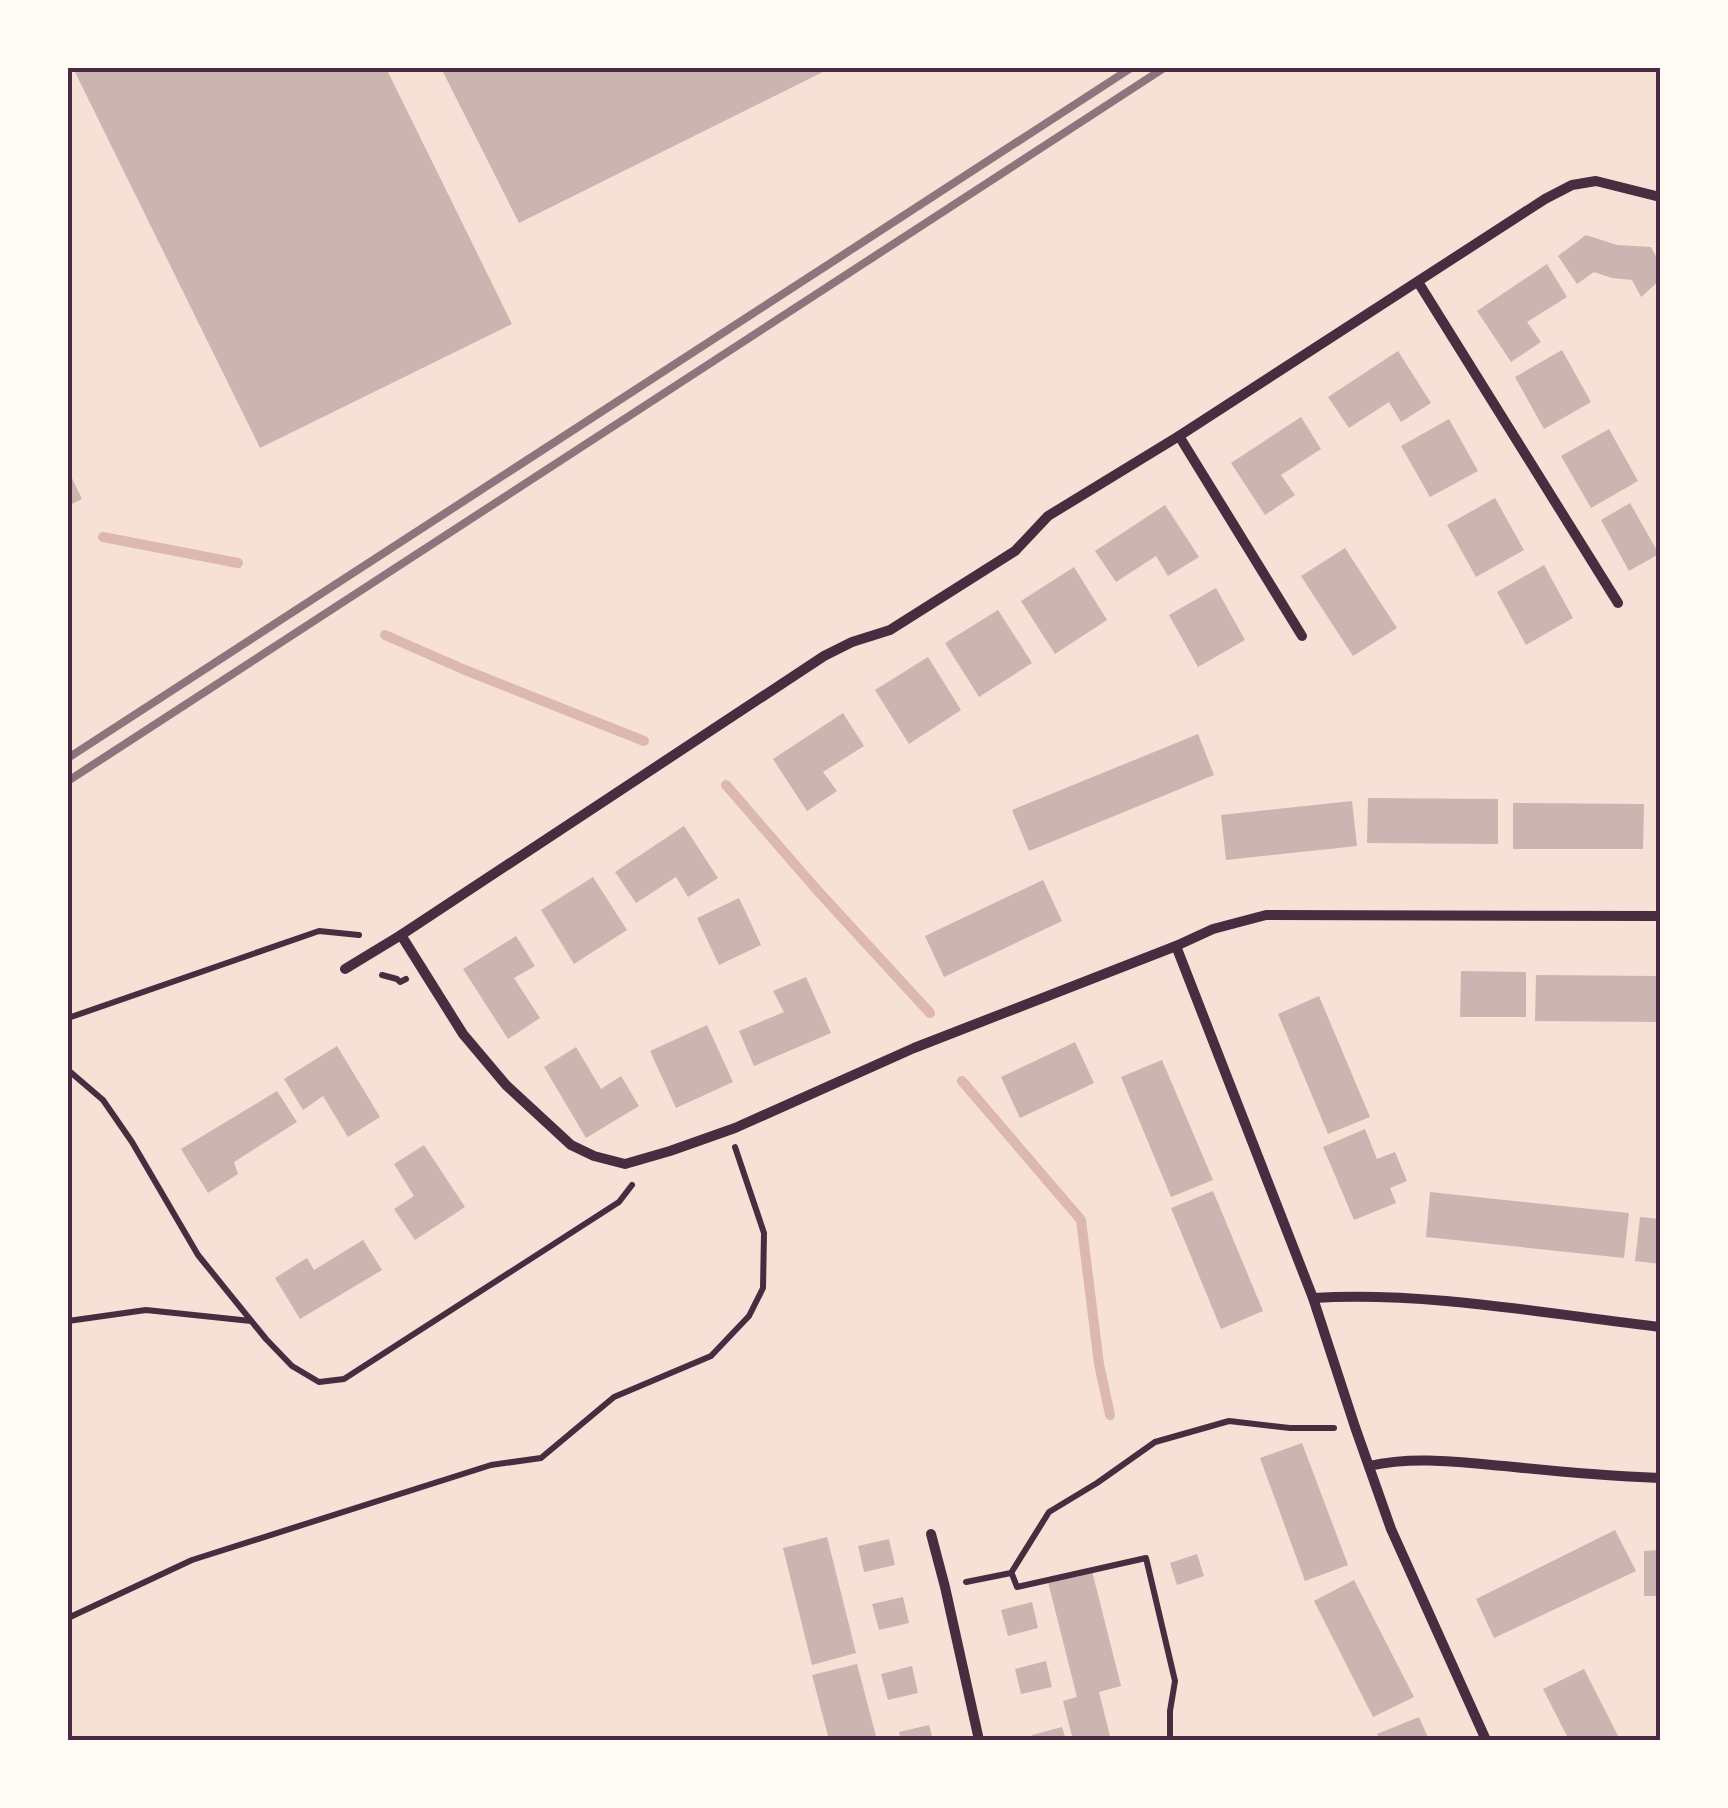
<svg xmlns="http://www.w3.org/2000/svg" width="1728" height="1808" viewBox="0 0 1728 1808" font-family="Karla,sans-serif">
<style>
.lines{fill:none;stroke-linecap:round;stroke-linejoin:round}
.stream{stroke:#dcb8b0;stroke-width:10}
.building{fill:#ccb4b1}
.path{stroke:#4a2c40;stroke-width:6}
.minor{stroke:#4a2c40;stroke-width:10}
.rail{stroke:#8f747c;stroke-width:8}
.neatline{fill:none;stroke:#4a2c40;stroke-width:4}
</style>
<rect width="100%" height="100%" fill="#f7e1d7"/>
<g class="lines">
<g class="stream">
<path d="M 103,537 L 238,563"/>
<path d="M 385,635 L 465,670 L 644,741"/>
<path d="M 726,785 L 817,890 L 930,1013"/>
<path d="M 962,1081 L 1081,1220 L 1099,1364 L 1110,1415"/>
</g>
</g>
<g class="building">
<path d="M 73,68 L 386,68 L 512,324 L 260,448 Z"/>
<path d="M 441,68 L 831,68 L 519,223 Z"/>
<path d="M 1586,235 L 1617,245 L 1651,247 L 1660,264 L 1660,280 L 1641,297 L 1632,280 L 1612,278 L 1594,272 L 1577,284 L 1558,256 Z"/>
<path d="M 1547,264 L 1567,297 L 1527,322 L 1541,342 L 1511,362 L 1477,311 Z"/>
<path d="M 1562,350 L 1591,402 L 1544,429 L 1515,377 Z"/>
<path d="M 1398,351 L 1431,403 L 1401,422 L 1389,402 L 1349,428 L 1328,397 Z"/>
<path d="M 1301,417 L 1321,449 L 1281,475 L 1295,495 L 1265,515 L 1231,463 Z"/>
<path d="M 1449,419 L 1478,471 L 1430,497 L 1401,446 Z"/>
<path d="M 1609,429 L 1638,481 L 1591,508 L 1561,456 Z"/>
<path d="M 68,470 L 82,499 L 68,506 Z"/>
<path d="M 1495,498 L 1524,550 L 1476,577 L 1447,525 Z"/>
<path d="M 1630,503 L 1659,554 L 1629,571 L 1601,520 Z"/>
<path d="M 1165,505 L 1199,557 L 1168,576 L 1156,556 L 1116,582 L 1095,551 Z"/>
<path d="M 1345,548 L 1397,628 L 1353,656 L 1301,576 Z"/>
<path d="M 1544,565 L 1573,618 L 1526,645 L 1497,592 Z"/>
<path d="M 1074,567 L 1107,620 L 1055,654 L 1021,601 Z"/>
<path d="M 1216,588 L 1245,640 L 1198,667 L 1169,615 Z"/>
<path d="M 998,610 L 1032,663 L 979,697 L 945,643 Z"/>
<path d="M 928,657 L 961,710 L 909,744 L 875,690 Z"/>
<path d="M 843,713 L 864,746 L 823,772 L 837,791 L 807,811 L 773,759 Z"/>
<path d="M 1198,734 L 1214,775 L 1029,851 L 1012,810 Z"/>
<path d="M 1368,798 L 1498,799 L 1498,844 L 1367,843 Z"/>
<path d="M 1352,801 L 1357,846 L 1226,860 L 1221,815 Z"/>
<path d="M 1513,803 L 1644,804 L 1643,849 L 1513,849 Z"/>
<path d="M 684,826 L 718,878 L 688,897 L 676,877 L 636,903 L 615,872 Z"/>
<path d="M 593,877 L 627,930 L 574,964 L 541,910 Z"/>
<path d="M 1043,880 L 1062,921 L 944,977 L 925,936 Z"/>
<path d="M 739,898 L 761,945 L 719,965 L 697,918 Z"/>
<path d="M 516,936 L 535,966 L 514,978 L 540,1018 L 508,1039 L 463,969 Z"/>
<path d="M 1461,971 L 1526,972 L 1526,1017 L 1460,1017 Z"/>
<path d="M 1536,975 L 1660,976 L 1660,1022 L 1535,1021 Z"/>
<path d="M 806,977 L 831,1033 L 754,1066 L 739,1031 L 784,1012 L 773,991 Z"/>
<path d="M 1319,996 L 1370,1117 L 1328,1134 L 1278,1014 Z"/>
<path d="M 707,1025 L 733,1082 L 676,1108 L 650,1051 Z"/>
<path d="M 1075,1042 L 1094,1083 L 1020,1118 L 1001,1077 Z"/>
<path d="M 337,1046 L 380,1117 L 348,1137 L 323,1096 L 303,1110 L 284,1079 Z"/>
<path d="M 576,1047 L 601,1089 L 621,1076 L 639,1106 L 586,1138 L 544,1067 Z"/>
<path d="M 1162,1060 L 1213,1180 L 1171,1197 L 1121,1077 Z"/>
<path d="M 277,1091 L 297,1122 L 234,1162 L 238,1174 L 208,1193 L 181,1149 Z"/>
<path d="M 1365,1129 L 1377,1159 L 1395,1152 L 1407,1181 L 1390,1188 L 1396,1203 L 1354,1220 L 1323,1147 Z"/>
<path d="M 424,1145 L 465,1207 L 415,1240 L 394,1209 L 414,1196 L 394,1164 Z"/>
<path d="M 1213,1191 L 1263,1311 L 1221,1329 L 1171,1208 Z"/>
<path d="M 1430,1192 L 1629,1213 L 1624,1258 L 1426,1237 Z"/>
<path d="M 1640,1217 L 1660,1219 L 1660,1264 L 1635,1261 Z"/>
<path d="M 363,1240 L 382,1270 L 300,1319 L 275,1278 L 307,1258 L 314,1270 Z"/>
<path d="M 1302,1443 L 1348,1565 L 1305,1581 L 1260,1458 Z"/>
<path d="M 1615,1530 L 1636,1571 L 1494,1638 L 1476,1599 Z"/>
<path d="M 827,1537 L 856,1653 L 812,1665 L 783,1548 Z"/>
<path d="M 889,1539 L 895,1565 L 864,1572 L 858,1546 Z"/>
<path d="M 1660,1550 L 1660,1596 L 1644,1596 L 1644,1551 Z"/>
<path d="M 1197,1554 L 1204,1576 L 1177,1585 L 1170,1563 Z"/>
<path d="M 1092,1571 L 1121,1686 L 1099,1692 L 1111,1740 L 1073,1740 L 1063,1701 L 1077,1697 L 1048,1582 Z"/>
<path d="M 1354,1580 L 1414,1697 L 1373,1717 L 1314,1601 Z"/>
<path d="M 903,1597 L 909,1623 L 879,1630 L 872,1604 Z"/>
<path d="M 1032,1602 L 1038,1628 L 1008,1636 L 1001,1610 Z"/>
<path d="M 1046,1661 L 1052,1687 L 1021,1694 L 1015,1669 Z"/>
<path d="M 857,1664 L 877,1740 L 829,1740 L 812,1675 Z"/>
<path d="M 912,1666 L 918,1693 L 888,1700 L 881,1674 Z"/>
<path d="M 1584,1669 L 1614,1728 L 1620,1740 L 1569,1740 L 1543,1689 Z"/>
<path d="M 1419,1717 L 1429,1740 L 1380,1740 L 1377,1734 Z"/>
<path d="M 929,1725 L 933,1740 L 901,1740 L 899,1732 Z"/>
<path d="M 1062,1727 L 1066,1740 L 1034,1740 L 1032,1735 Z"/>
</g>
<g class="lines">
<g class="path">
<path d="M 382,975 L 397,979 L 400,982 L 406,979"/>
<path d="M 68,1018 L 319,931 L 359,935"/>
<path d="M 68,1070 L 103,1100 L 132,1142 L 198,1255 L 266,1339 L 292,1366 L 319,1382 L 344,1379 L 619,1202 L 632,1185"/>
<path d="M 68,1321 L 146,1310 L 251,1321"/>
<path d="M 1012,1574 L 1017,1587 L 1146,1558 L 1175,1681 L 1170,1711 L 1170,1740"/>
<path d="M 966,1582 L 1011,1573 L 1049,1512 L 1097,1483 L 1155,1442 L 1229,1421 L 1290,1428 L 1334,1428"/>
<path d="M 68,1618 L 192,1560 L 491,1465 L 541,1458 L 614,1397 L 711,1356 L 749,1316 L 763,1288 L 764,1233 L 735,1147"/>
</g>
<g class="minor">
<path d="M 1418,282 L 1618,603"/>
<path d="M 1179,436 L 1302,636"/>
<path d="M 401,935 L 463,1034 L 506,1085 L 571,1145 L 594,1156 L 625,1164 L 670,1151 L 735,1128 L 914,1048 L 1176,946 L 1213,929 L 1266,915 L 1660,916"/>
<path d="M 1176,946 L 1313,1298 L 1355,1427 L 1391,1529 L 1486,1740"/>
<path d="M 345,969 L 401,935 L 824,656 L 852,642 L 890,630 L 1015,551 L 1048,516 L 1179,436 L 1545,199 L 1572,185 L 1596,181 L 1660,197"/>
<path d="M 1313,1298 C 1426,1291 1548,1314 1660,1327"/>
<path d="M 1369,1466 C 1416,1455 1466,1463 1514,1467 C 1563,1472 1612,1476 1660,1478"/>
<path d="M 931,1534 L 945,1587 L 979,1740"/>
</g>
<g class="rail">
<path d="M 68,758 L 1131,68"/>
<path d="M 68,781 L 1164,68"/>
</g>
</g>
<rect width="1728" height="1808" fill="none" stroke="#fffaf5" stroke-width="140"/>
<rect x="70" y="70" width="1588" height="1668" class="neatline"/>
</svg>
